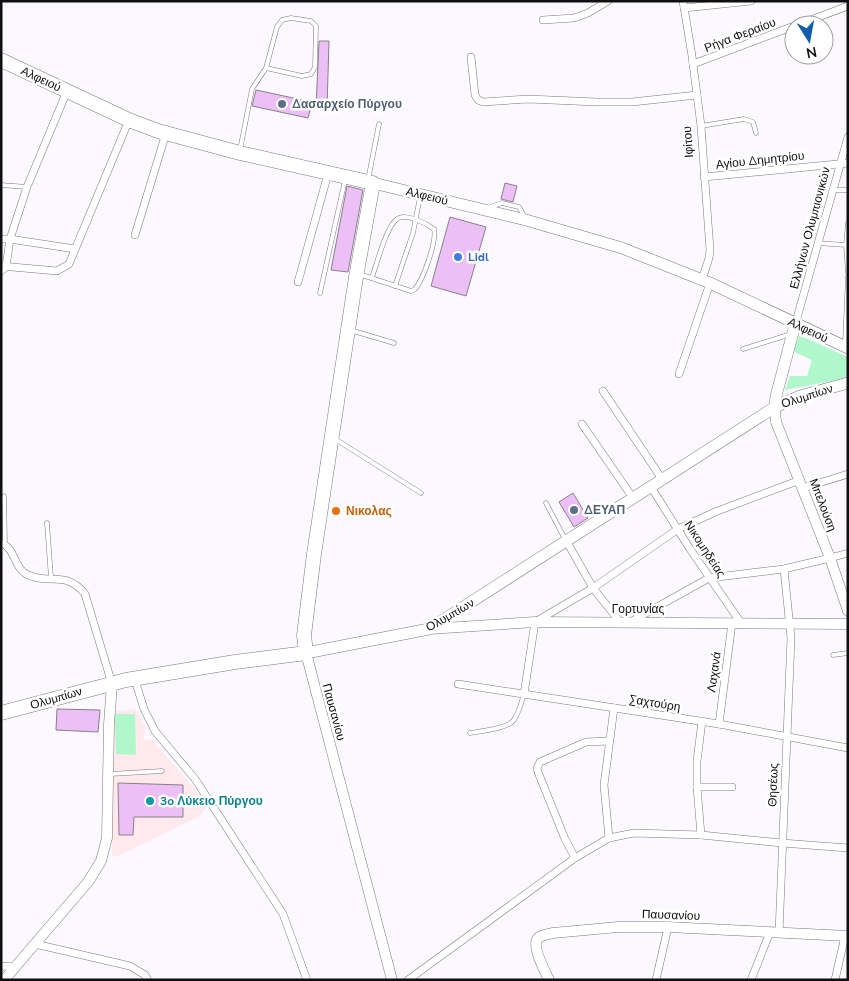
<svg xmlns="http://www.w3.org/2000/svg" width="849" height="981" viewBox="0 0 849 981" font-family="'Nunito Sans',sans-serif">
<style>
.education{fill:#ffe9ed}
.green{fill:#b1f7cc}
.building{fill:#ecbff7;stroke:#878288}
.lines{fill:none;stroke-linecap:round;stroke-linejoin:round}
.lane-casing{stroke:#7a787e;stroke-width:5}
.street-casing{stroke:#7a787e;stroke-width:8}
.secondary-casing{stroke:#7a787e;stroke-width:11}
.primary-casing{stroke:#7a787e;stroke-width:12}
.highway-casing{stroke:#7a787e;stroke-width:15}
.lane{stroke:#fff;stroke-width:4}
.street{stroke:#fff;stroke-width:7}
.secondary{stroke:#fff;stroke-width:10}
.primary{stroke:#fff;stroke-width:11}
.highway{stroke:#fff;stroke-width:14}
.service-dot{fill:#5c6f8a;stroke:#fff;stroke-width:2}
.shop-dot{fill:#3f7fe0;stroke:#fff;stroke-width:2}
.food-dot{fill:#e8710a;stroke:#fff;stroke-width:2}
.culture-dot{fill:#0f9aa8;stroke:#fff;stroke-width:2}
.labels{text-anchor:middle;stroke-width:5;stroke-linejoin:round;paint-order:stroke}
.street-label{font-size:12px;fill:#0f0e10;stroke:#fff}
.service-label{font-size:12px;font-weight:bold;fill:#4e5e75;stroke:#fff;text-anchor:start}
.shop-label{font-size:12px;font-weight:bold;fill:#366cbe;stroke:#fff;text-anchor:start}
.food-label{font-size:12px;font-weight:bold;fill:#c56008;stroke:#fff;text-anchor:start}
.culture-label{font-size:12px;font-weight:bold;fill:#0d838f;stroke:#fff;text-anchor:start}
</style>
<rect width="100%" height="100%" fill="#fbf8ff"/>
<path class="education" d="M 135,709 L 145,726 L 144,740 L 152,740 L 208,805 L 200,816 L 116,857 L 112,855 L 112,712 Z"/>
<g class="green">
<path d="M 799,335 L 848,357 L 848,378 L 785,390 L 790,376 L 807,376 L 812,360 L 794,352 Z"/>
<path d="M 115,714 L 135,714 L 136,755 L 116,754 Z"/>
</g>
<g class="building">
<path d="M 319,41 L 329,41 L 327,108 L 316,107 Z"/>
<path d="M 256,90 L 312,102 L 308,118 L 252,106 Z"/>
<path d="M 505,183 L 517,186 L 513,202 L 501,199 Z"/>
<path d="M 347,186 L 363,190 L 348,272 L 331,270 Z"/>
<path d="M 450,217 L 486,227 L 466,296 L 431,286 Z"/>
<path d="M 573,493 L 588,518 L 574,527 L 559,502 Z"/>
<path d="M 57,709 L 100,710 L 98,732 L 56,730 Z"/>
<path d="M 118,783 L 183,785 L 183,817 L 134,817 L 133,835 L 119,835 Z"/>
</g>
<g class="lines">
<g class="lane-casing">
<g id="lane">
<path d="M 701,126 L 744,119 L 753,122 L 756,133"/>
<path d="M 240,150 L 252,89 L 266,68 L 277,27 L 282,20 L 291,18 L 311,21 L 316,26 L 315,67 L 311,74 L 302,76 L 266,68"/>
<path d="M 368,180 L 379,124"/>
<path d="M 1,185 L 27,187"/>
<path d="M 832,190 L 848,190"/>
<path d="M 490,207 L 502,203 L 519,207 L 524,216"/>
<path d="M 848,223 L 846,245 L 848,245"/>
<path d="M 817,243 L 846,245 L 848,273"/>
<path d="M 359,274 L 411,291 L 414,290 C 423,281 437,241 434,229 C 426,223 406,213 397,219 C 386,227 377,264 372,277"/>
<path d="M 395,286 L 413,233 L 420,197"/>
<path d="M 320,293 L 345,180"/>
<path d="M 350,330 L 394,343"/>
<path d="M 845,344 L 848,276"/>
<path d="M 743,349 L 791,334"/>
<path d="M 335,439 L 421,493"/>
<path d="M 4,496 L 5,543"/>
<path d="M 546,503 L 566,541"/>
<path d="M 47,523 L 51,578"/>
<path d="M 833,655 L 848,653"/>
<path d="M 470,733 C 480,731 506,729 513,721 C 519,714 521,703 524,694"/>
<path d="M 110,774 L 162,771"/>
</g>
</g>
<g class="street-casing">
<g id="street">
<path d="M 683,1 L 692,56 L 701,126 L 710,250 L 709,258 L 702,280"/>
<path d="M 684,8 L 751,1"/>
<path d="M 543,20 L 574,18 L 588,13 L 608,1"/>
<path d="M 797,25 L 848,6"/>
<path d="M 471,57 L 475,95 L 478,100 L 483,102 L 528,99 L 597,102 L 632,102 L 697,95"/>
<path d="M 693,64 L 794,26"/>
<path d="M 704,177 L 848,163"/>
<path d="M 135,235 L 166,133"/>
<path d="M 1,239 L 10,239 L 27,187 L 67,91"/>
<path d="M 1,266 L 57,271 L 69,264 L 129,120"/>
<path d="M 1,271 L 6,267 L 10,239 L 75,249"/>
<path d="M 298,282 L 328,174"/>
<path d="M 795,325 L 848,137"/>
<path d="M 679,374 L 710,283"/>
<path d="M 603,391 L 662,479"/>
<path d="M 582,424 L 633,498"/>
<path d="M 651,487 L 690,549 L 741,623"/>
<path d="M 803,488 L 848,474"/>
<path d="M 567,542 L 593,588 L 620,622"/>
<path d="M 1,543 C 15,547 14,569 28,575 C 50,585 66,570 85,594 L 112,684"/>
<path d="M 632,621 L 709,578 L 784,569 L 830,558 L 848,553"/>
<path d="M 135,680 L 144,709 L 155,731 L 195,779 L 283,914 L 307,980"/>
<path d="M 458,684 L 719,724 L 848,748"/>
<path d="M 524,694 L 535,622 L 593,588 L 678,529 L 715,512 L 800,480"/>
<path d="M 702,721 L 697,761 L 697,787 L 732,787"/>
<path d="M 719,724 L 732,623"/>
<path d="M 697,787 L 701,835"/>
<path d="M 609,838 L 604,785 L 614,708"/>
<path d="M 575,858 L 565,839 L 538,772 L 537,768 L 540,762 L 586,742 L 609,741"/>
<path d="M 779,933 L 791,638 L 784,569"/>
<path d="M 35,944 L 130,966 L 145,975 L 148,980"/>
<path d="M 1,966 L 16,967"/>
<path d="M 408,980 L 575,858 L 609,838 L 634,833 L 701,835 L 782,843 L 848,848"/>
<path d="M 656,980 L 668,927"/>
<path d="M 751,980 L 770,932"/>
<path d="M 835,980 L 845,936"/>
</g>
</g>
<g class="secondary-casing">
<g id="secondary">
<path d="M 775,407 L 776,422 L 830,558 L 848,611"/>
<path d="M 429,629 L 535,622 L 848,624"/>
<path d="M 306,653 L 392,980"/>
<path d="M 4,980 L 88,882 L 101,861 L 107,838 L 109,724 L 112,684"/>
<path d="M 549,980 C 545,971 531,946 538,938 C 542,935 548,934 553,933 L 618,927 L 668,927 L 848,936"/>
</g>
</g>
<g class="primary-casing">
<g id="primary">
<path d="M 373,183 L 526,220 L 622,248 L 710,283 L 848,348"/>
<path d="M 775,407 L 776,396 L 795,325"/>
<path d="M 306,653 L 429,629 L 775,407 L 800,396 L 848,383"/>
</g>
</g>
<g class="highway-casing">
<path id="highway" d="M 1,60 L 129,120 L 158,131 L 240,153 L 373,183 L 356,277 L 314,554 L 304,635 L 306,653 L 235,662 L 126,680 L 1,713"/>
</g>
<use href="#lane" class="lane"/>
<use href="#street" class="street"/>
<use href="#secondary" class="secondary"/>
<use href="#primary" class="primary"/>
<use href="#highway" class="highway"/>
</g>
<g class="service-dot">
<circle cx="282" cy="104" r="5"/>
<circle cx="574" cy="510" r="5"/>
</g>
<circle class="shop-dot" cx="458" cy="257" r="5"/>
<circle class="food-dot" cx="336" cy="511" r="5"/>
<circle class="culture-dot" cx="150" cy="801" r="5"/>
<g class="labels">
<g class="street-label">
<text transform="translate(740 35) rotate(-21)" y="4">Ρήγα Φεραίου</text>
<text transform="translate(41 79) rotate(25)" y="4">Αλφειού</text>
<text transform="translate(688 142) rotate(-94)" y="4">Ιφίτου</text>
<text transform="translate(760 160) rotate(-6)" y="4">Αγίου Δημητρίου</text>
<text transform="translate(427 196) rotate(14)" y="4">Αλφειού</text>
<text transform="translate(810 228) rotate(-75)" y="4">Ελλήνων Ολυμπιονικών</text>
<text transform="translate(808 330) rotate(25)" y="4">Αλφειού</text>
<text transform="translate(807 396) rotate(-18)" y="4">Ολυμπίων</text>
<text transform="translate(823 505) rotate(69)" y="4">Μπελούση</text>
<text transform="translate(705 549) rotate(57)" y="4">Νικομηδείας</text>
<text x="638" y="613">Γορτυνίας</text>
<text transform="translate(450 615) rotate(-30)" y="4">Ολυμπίων</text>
<text transform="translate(714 672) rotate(-82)" y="4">Λαχανά</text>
<text transform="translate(56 698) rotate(-16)" y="4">Ολυμπίων</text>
<text transform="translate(655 703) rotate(9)" y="4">Σαχτούρη</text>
<text transform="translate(334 712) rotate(75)" y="4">Παυσανίου</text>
<text transform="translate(773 785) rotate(-88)" y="4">Θησέως</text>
<text transform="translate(671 915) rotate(2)" y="4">Παυσανίου</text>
</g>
<g class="service-label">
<text x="292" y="108">Δασαρχείο Πύργου</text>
<text x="584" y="514">ΔΕΥΑΠ</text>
</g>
<g class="shop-label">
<text x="468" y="261">Lidl</text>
</g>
<g class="food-label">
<text x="346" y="515">Νικολας</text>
</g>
<g class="culture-label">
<text x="160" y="805">3o Λύκειο Πύργου</text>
</g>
</g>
<rect width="849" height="981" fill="none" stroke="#0f0e10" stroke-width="5"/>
<g transform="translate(809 40) rotate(169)"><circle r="24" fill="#ffffff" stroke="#9f9f9f"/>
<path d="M0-4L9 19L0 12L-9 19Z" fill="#105dac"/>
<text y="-8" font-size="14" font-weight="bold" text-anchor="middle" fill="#0f0e10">N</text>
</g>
</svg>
